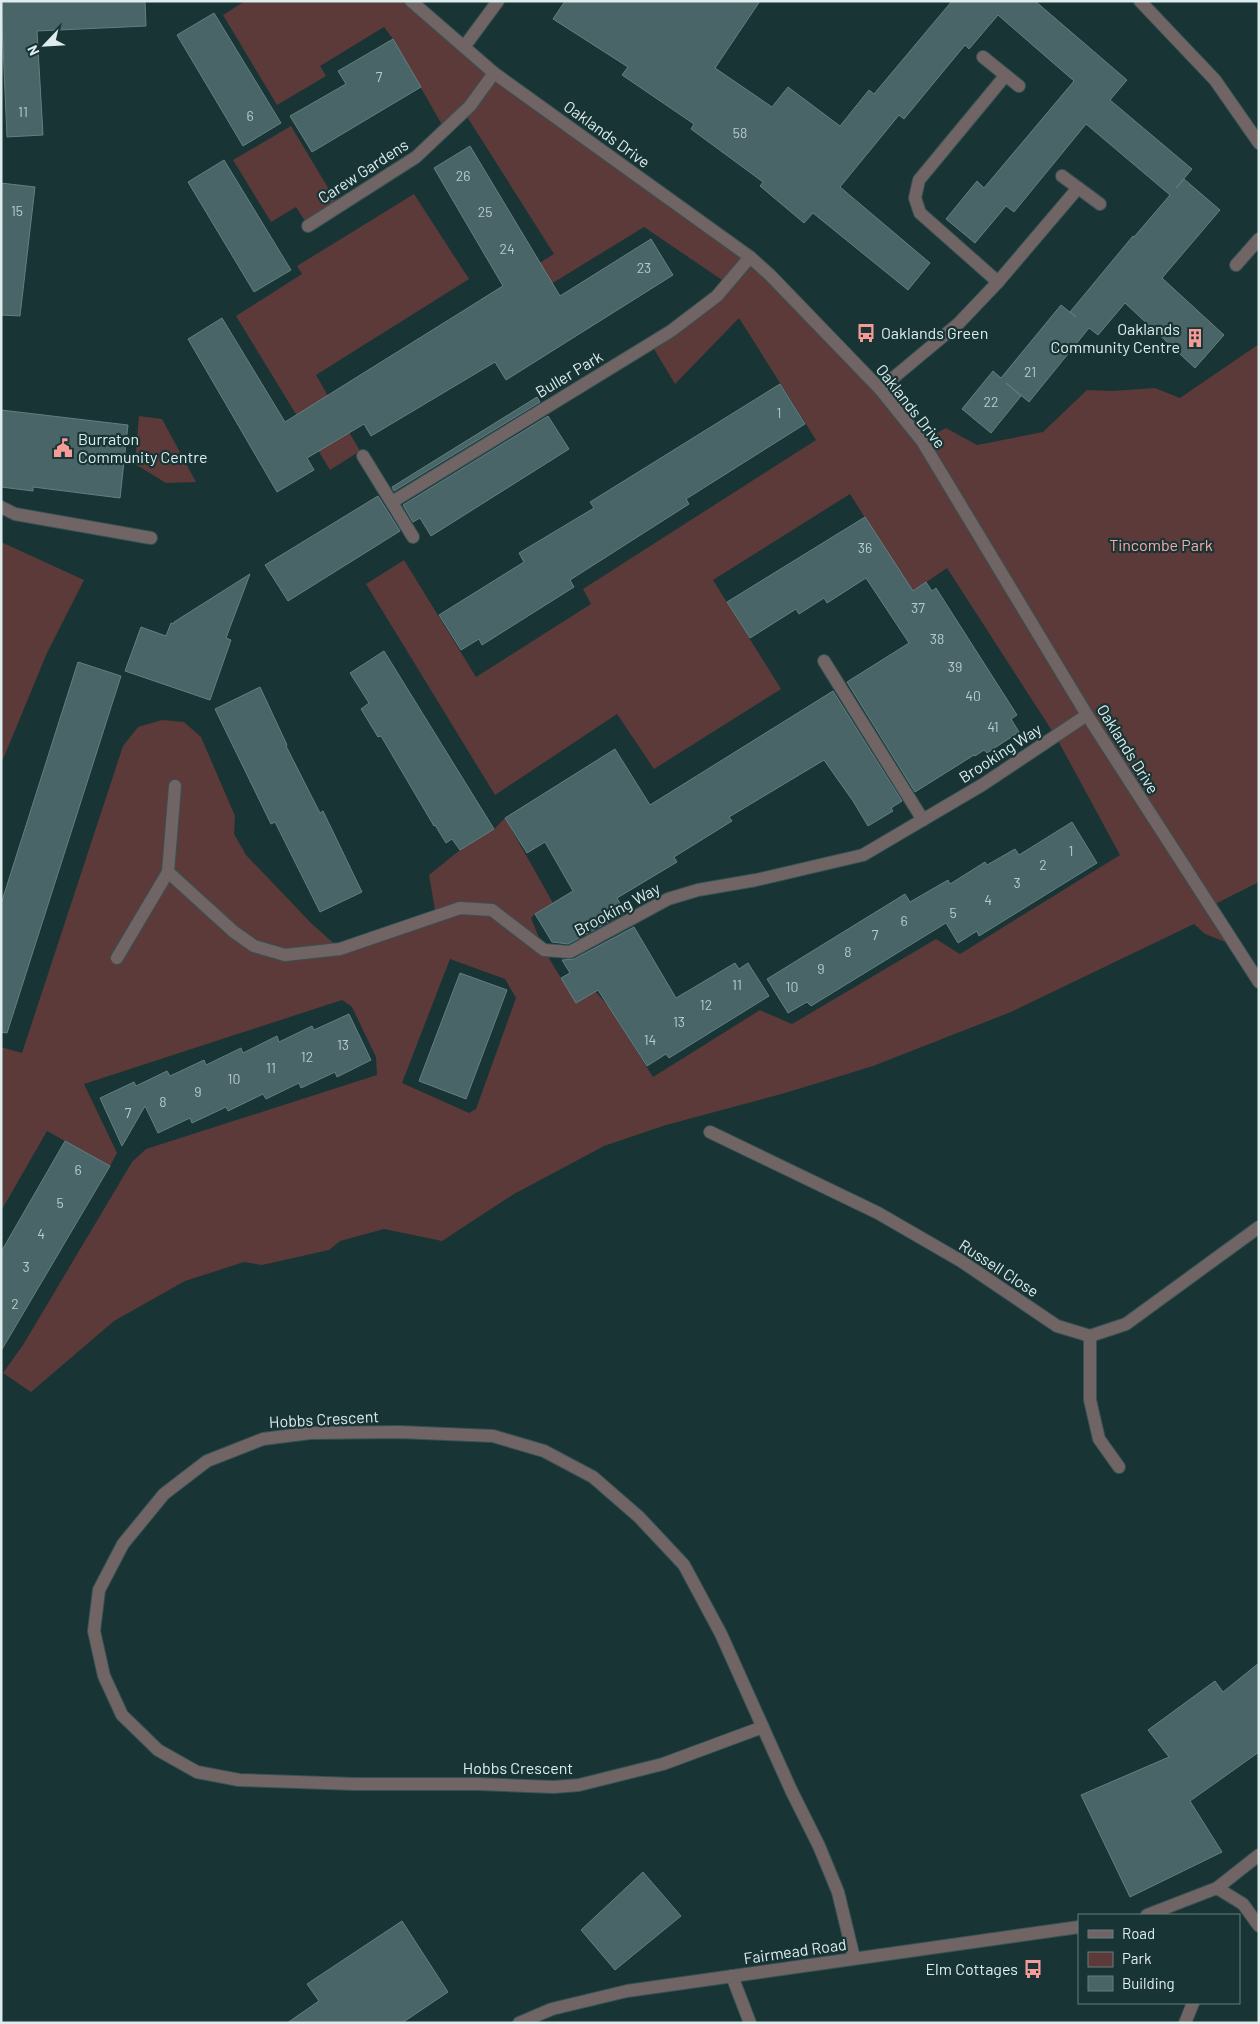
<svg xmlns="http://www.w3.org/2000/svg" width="1260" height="2024" viewBox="0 0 1260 2024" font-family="Barlow,sans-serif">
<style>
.green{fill:#5c3a39;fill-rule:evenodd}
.building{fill:#496567;stroke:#628081}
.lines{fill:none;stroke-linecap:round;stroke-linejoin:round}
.minor-casing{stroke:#385253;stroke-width:14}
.minor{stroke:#706564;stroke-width:12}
.labels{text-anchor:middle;stroke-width:4.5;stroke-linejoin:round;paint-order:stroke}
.number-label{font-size:14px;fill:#b8cbcc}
.street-label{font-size:16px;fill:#ddedee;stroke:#183435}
.poi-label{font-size:16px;fill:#ddedee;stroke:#183435;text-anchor:end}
.park-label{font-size:16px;fill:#fba7a3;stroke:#183435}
</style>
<rect width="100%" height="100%" fill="#183435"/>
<g class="green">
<path d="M 245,1 L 411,1 L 495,73 L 750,257 L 922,441 L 946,428 L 977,445 L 1043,432 L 1087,390 L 1112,391 L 1155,388 L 1180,398 L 1259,344 L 1259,882 L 1209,907 L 1233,945 L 1205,934 L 1194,924 L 1011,1012 L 873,1066 L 785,1093 L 666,1125 L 604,1146 L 514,1194 L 442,1241 L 384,1229 L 340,1241 L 329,1250 L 262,1265 L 244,1262 L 185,1281 L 114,1321 L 31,1392 L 3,1373 L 23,1345 L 132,1162 L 146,1149 L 377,1075 L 376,1057 L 352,1007 L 342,1000 L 84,1084 L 117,1153 L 110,1166 L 47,1131 L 1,1211 L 1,1047 L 22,1053 L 123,746 L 138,727 L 162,720 L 184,722 L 201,737 L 235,816 L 234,834 L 246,855 L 311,923 L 340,949 L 436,916 L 429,875 L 460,850 L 494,829 L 505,818 L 553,903 L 535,914 L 531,918 L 544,950 L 576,1003 L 595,991 L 608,1006 L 653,1077 L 760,1010 L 792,1024 L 936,939 L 960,954 L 1120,855 L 1056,737 L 947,568 L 912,592 L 850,494 L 713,580 L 781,689 L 654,769 L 617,714 L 495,795 L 366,584 L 404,560 L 476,677 L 591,604 L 583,589 L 816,440 L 739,318 L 675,384 L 651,344 L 728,284 L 644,227 L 494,319 L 481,299 L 554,254 L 464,112 L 445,130 L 393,39 L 384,27 L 320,66 L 326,76 L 277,105 L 223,15 ZM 450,959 L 505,979 L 516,998 L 476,1109 L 469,1113 L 402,1083 Z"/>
<path d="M 291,126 L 339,206 L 308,226 L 296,207 L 271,222 L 233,160 Z"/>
<path d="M 414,194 L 469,279 L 316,375 L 360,451 L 330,470 L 236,316 L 302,274 L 297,266 Z"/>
<path d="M 139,416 L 162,419 L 196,482 L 166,483 L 135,464 Z"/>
<path d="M 1,542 L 84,580 L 47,653 L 1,764 Z"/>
</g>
<g class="building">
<path d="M 1,1 L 145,1 L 146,26 L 37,31 L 43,135 L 7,137 Z"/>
<path d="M 565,1 L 760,1 L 715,68 L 772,107 L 788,87 L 840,126 L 869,90 L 874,94 L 952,1 L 1035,1 L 1127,80 L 1110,100 L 1192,169 L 1176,188 L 1184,179 L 1220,210 L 1162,278 L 1224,335 L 1195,368 L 1125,303 L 1098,335 L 1089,328 L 1029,402 L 1006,383 L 1021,396 L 991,433 L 962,409 L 993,371 L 1001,378 L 1061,305 L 1076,317 L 1070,312 L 1133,236 L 1134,237 L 1170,195 L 1086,124 L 1014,212 L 1006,206 L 975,243 L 946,219 L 977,181 L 984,188 L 1074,81 L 998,15 L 969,49 L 965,45 L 904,119 L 899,115 L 840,187 L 930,263 L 908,290 L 813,213 L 804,223 L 760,186 L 763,182 L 691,129 L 694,124 L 622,75 L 628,67 L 553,19 Z"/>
<path d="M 214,13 L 281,123 L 243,146 L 177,35 Z"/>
<path d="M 393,39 L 421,87 L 312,152 L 290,116 L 346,84 L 338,71 Z"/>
<path d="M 470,146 L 560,296 L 651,239 L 673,275 L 506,380 L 495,362 L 371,436 L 364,424 L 307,458 L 314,470 L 277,492 L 188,339 L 222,318 L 285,422 L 503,286 L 434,168 Z"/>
<path d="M 224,160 L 291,270 L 254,292 L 188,182 Z"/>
<path d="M 1,183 L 35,187 L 20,316 L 1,315 Z"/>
<path d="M 780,384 L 805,424 L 686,499 L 689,504 L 570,580 L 574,587 L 482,645 L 479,639 L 461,650 L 439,615 L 524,562 L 519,553 L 594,508 L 590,502 Z"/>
<path d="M 537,397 L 540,402 L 394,491 L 392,487 Z"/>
<path d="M 1,410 L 128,425 L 120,498 L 33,487 L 33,491 L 1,487 Z"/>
<path d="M 548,416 L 569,449 L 431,536 L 420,518 L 413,522 L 403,505 Z"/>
<path d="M 378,496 L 400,531 L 288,601 L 265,565 Z"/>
<path d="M 865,517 L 913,591 L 926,582 L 932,591 L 936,588 L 1017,715 L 1011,719 L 1019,732 L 987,753 L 984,750 L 975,756 L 974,755 L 915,792 L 847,682 L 909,643 L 866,578 L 827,603 L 824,598 L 799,614 L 796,609 L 750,638 L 727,602 Z"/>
<path d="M 250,574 L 226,638 L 231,640 L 210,700 L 125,671 L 141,627 L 166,636 L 171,623 L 173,624 L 174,622 Z"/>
<path d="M 384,651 L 494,829 L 460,850 L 452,839 L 446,843 L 435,825 L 434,826 L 381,736 L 378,737 L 361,709 L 369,703 L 350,673 Z"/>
<path d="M 78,662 L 121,676 L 7,1033 L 1,1032 L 1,904 Z"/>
<path d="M 260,687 L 287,745 L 286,746 L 320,813 L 323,811 L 362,892 L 320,912 L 275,822 L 271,824 L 215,709 Z"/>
<path d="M 833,691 L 902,801 L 891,808 L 893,811 L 868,826 L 853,801 L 824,760 L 729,817 L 732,821 L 674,857 L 677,862 L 617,898 L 625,913 L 568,944 L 552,942 L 535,914 L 573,891 L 545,842 L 527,853 L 505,818 L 615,749 L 650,805 Z"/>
<path d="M 1072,822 L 1097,863 L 979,936 L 977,931 L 958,943 L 946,923 L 811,1006 L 807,1002 L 788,1013 L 767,979 L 905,894 L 910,902 L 948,880 L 950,884 L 985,862 L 987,865 L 1015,849 L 1019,855 Z"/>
<path d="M 634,927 L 676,998 L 735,963 L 739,969 L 748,963 L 769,996 L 669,1058 L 666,1054 L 647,1066 L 598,990 L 576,1003 L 561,978 L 570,973 L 562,960 L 574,959 Z"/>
<path d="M 460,973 L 507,990 L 466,1099 L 419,1081 Z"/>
<path d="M 349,1014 L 371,1060 L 337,1077 L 335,1072 L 301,1088 L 299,1083 L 266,1099 L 263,1094 L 228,1111 L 226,1107 L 192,1123 L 190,1118 L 158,1133 L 145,1106 L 122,1146 L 100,1098 L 134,1082 L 136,1086 L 167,1071 L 170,1076 L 204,1060 L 206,1065 L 241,1048 L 243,1053 L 277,1036 L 279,1042 L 312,1026 L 314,1030 Z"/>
<path d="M 65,1141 L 110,1166 L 1,1351 L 1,1252 Z"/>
<path d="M 1259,1663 L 1259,1752 L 1190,1801 L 1222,1852 L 1130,1897 L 1081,1795 L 1169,1757 L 1148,1730 L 1215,1681 L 1223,1692 Z"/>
<path d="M 643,1872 L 681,1916 L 615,1970 L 581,1930 Z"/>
<path d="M 402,1921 L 448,1992 L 402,2023 L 287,2023 L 319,2001 L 307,1984 Z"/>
</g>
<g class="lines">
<g class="minor-casing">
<g id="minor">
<path d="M 411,1 L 494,73 L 750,257 L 770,275 L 880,389 L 922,441 L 1087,715 L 1259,982"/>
<path d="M 1140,1 L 1215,80 L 1259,143"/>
<path d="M 464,47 L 498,1"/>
<path d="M 983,57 L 1019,86"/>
<path d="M 1062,176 L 1100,204"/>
<path d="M 308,226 L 416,157 L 470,106 L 494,73"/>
<path d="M 1236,265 L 1259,239"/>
<path d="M 998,282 L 920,213 L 915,198 L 919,180 L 1005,76"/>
<path d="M 880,389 L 959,323 L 998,282 L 1078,188"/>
<path d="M 363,456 L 413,537"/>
<path d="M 392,502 L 671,331 L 717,296 L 750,257"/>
<path d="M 1,507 L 15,514 L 151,538"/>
<path d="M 824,661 L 923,820"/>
<path d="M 168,872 L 175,786"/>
<path d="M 117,958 L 168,872 L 234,932 L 254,946 L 285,955 L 340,949 L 460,908 L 492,910 L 544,950 L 570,952 L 668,899 L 698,890 L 756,880 L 863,855 L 982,785 L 1087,715"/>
<path d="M 710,1132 L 878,1213 L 961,1261 L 1057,1326 L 1090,1336 L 1126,1324 L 1259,1227"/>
<path d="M 1090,1336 L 1090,1400 L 1099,1439 L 1119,1467"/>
<path d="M 763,1727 L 663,1764 L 579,1785 L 554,1787 L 479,1784 L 355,1784 L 239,1780 L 197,1772 L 158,1750 L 122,1715 L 104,1676 L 94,1631 L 99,1590 L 123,1544 L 164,1494 L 207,1461 L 263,1439 L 310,1433 L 399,1432 L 493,1436 L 544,1451 L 593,1477 L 639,1517 L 684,1565 L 721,1634 L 791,1790 L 819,1846 L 838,1892 L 854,1958"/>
<path d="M 1217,1888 L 1243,1904 L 1259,1926"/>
<path d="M 1147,1915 L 1217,1888 L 1259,1855"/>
<path d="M 732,1976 L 750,2023"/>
<path d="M 519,2023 L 552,2009 L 627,1991 L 1079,1927"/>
<path d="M 1185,2023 L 1193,2003"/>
</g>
</g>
<use href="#minor" class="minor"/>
</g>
<defs>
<g id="bus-bare" transform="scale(1.5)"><path d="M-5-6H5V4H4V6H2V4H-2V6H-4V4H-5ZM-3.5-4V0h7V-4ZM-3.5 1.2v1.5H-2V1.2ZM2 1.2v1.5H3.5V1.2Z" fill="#f59b98" stroke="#183435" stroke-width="2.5" paint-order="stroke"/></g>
<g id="building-bare" transform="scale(1.5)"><path d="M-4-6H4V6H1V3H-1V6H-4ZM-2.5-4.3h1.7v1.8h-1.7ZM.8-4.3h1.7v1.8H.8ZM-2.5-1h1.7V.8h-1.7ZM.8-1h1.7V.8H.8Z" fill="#f59b98" stroke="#183435" stroke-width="2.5" paint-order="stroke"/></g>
<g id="civic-bare" transform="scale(1.5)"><path d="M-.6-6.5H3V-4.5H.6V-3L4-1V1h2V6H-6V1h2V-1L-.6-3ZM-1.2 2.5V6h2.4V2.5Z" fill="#f59b98" stroke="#183435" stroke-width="2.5" paint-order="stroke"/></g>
</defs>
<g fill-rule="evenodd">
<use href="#bus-bare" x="866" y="333"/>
<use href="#building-bare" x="1195" y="338"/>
<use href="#civic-bare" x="63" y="448"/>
<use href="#bus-bare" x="1033" y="1969"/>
</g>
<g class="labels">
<g class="number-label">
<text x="379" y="82">7</text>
<text x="23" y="117">11</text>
<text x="250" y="121">6</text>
<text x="740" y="138">58</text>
<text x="463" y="181">26</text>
<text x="17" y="216">15</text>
<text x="485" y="217">25</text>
<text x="507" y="254">24</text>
<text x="644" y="273">23</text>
<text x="1030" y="377">21</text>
<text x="991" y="407">22</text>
<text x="779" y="418">1</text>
<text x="865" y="553">36</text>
<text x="918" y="613">37</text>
<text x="937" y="644">38</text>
<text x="955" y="672">39</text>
<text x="973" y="701">40</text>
<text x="993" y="732">41</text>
<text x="1071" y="856">1</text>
<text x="1043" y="870">2</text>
<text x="1017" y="888">3</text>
<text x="988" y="905">4</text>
<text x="953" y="918">5</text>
<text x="904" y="926">6</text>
<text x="875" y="940">7</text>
<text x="848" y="957">8</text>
<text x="821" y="974">9</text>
<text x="737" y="990">11</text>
<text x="792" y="992">10</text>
<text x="706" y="1010">12</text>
<text x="679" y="1027">13</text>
<text x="650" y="1045">14</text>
<text x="343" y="1050">13</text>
<text x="307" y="1062">12</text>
<text x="271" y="1073">11</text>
<text x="234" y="1084">10</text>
<text x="198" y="1097">9</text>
<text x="163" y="1107">8</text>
<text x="128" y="1118">7</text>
<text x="78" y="1175">6</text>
<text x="60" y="1208">5</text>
<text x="41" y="1239">4</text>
<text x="26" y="1272">3</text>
<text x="15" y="1309">2</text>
</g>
<g class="street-label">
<text transform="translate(607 134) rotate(36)" y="6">Oaklands Drive</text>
<text transform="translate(363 171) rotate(-33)" y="6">Carew Gardens</text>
<text transform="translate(569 374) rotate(-31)" y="6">Buller Park</text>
<text transform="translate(911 406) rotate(52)" y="6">Oaklands Drive</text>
<text transform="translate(1128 749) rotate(58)" y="6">Oaklands Drive</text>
<text transform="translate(1000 753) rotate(-33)" y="6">Brooking Way</text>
<text transform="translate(617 909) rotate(-28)" y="6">Brooking Way</text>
<text transform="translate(999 1268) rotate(33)" y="6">Russell Close</text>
<text transform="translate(324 1419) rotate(-3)" y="6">Hobbs Crescent</text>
<text x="518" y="1774">Hobbs Crescent</text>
<text transform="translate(795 1951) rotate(-8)" y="6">Fairmead Road</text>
</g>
<g class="poi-label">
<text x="1180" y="335">Oaklands<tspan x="1180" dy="18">Community Centre</tspan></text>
<text x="881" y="339" text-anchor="start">Oaklands Green</text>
<text x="78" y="445" text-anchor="start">Burraton<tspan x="78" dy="18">Community Centre</tspan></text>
<text x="1018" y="1975">Elm Cottages</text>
</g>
<g class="park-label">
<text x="1161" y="551">Tincombe Park</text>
</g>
</g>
<rect width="1260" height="2024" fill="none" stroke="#ddedee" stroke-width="5"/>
<rect x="1078" y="1914" width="162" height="90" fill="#183435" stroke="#677e7f"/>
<rect x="1088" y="1930" width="25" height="8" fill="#706564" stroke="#677e7f"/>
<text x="1122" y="1939" font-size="15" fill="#ddedee">Road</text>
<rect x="1088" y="1952" width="25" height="15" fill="#5c3a39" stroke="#677e7f"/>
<text x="1122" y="1964" font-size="15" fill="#ddedee">Park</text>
<rect x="1088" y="1976" width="25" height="15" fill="#496567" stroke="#677e7f"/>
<text x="1122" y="1989" font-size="15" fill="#ddedee">Building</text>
<g transform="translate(45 45) rotate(245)" stroke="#183435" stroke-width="4" paint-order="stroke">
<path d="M0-4L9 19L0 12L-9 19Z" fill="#ddedee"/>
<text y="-8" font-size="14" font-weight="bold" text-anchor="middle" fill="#ddedee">N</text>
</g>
</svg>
